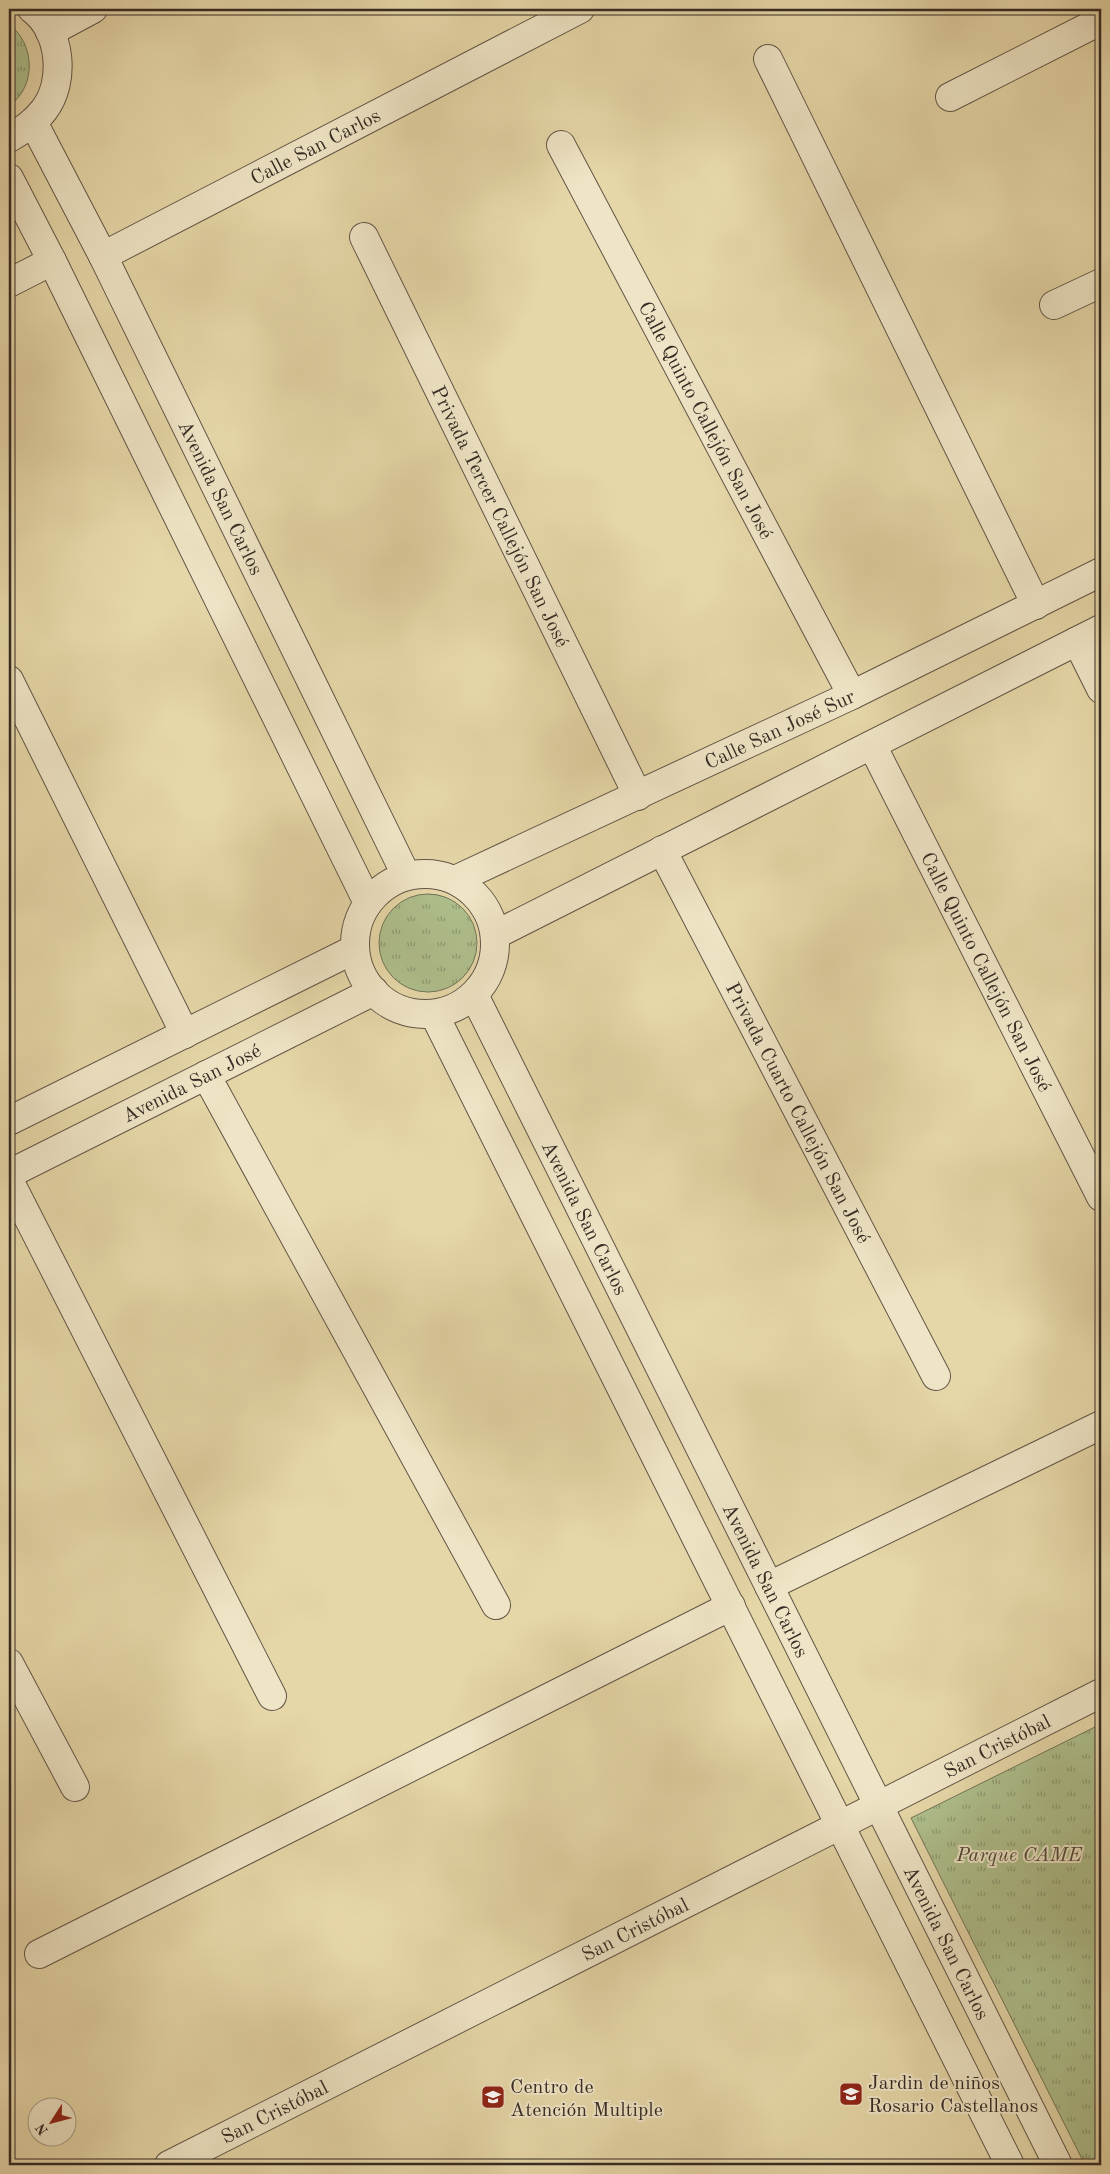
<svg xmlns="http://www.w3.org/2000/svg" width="1110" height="2174" viewBox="0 0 1110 2174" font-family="'Old Standard TT',serif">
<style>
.park{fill:url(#park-tufts);stroke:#727558}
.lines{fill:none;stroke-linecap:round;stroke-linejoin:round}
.minor-casing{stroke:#625646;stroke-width:30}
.minor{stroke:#efe5c6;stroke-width:28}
.labels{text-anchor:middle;stroke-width:4;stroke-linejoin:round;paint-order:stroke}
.street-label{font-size:20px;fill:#362b25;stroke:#efe5c6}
.park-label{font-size:20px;font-style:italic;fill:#4e493a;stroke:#efe5c6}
.poi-label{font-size:20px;fill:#362b25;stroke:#efe5c6;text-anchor:start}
</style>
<defs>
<pattern id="park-tufts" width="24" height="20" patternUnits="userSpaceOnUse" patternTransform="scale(1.25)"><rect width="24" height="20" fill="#aebf8c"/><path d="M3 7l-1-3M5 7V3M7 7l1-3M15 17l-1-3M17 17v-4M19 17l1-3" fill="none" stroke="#8e9b72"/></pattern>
</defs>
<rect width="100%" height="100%" fill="#e6d7a8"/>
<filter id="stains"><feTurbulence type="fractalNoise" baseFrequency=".004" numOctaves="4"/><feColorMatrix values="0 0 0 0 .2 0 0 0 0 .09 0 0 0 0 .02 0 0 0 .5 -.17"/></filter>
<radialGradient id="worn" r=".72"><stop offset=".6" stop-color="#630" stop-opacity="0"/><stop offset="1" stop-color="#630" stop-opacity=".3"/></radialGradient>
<g class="park">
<path d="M 9,24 C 35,44 37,86 9,106 Z"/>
<circle cx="428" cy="943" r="49"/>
<path d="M 1101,1724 L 1101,2165 L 1085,2165 L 911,1818 Z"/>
</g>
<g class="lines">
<g class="minor-casing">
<g id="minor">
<path d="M 50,32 L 93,9"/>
<path d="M 768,59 L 1036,605"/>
<path d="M 950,97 L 1094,24"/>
<path id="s1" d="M 33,122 L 103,256 L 406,875"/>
<path d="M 9,138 C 23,130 34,123 44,110 C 66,82 61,30 32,9"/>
<path id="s2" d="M 561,145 L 852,695"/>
<path d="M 9,178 L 52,261 L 368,903"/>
<path id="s3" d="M 364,237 L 638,796"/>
<path id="s4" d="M 103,256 L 580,9"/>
<path d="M 9,283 L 52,261"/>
<path d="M 1054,305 L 1101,283"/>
<path d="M 1077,641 L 1101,689"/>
<path d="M 9,680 L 185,1034"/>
<path id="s5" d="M 872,745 L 1101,1197"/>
<path id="s6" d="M 662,850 L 936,1376"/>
<circle cx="425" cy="944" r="70"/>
<path id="s7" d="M 455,880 L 852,695 L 1101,572"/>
<path d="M 495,935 L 1101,629"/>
<path id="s8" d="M 474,995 L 1058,2165"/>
<path d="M 434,1014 L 1010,2165"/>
<path d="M 206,1075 L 496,1605"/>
<path d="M 9,1121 L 355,949"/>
<path id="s9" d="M 9,1174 L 374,991"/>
<path d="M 9,1180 L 272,1696"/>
<path d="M 769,1586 L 1101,1425"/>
<path d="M 9,1663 L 75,1787"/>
<path d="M 39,1954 L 731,1606"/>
<path id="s10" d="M 169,2165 L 1101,1693"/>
</g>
</g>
<use href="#minor" class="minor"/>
</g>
<defs>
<g id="school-square" transform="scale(1.25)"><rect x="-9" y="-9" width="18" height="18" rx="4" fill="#8f2418" stroke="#efe5c6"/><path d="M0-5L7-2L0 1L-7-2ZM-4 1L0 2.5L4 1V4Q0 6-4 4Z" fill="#fff"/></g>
</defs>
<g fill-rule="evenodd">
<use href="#school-square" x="851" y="2094"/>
<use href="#school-square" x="493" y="2097"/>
</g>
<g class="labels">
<g class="street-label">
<text dy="7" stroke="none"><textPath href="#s4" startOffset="239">Calle San Carlos</textPath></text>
<text dy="7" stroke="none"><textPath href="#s2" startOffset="311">Calle Quinto Callejón San José</textPath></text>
<text dy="7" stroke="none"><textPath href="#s1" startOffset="420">Avenida San Carlos</textPath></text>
<text dy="7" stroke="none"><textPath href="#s3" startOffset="311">Privada Tercer Callejón San José</textPath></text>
<text dy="7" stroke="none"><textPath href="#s7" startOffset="358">Calle San José Sur</textPath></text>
<text dy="7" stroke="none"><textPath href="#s5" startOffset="254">Calle Quinto Callejón San José</textPath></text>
<text dy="7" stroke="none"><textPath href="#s9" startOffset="204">Avenida San José</textPath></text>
<text dy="7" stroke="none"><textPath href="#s6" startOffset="296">Privada Cuarto Callejón San José</textPath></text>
<text dy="7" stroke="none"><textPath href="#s8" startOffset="249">Avenida San Carlos</textPath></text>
<text dy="7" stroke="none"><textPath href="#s8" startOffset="654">Avenida San Carlos</textPath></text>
<text dy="7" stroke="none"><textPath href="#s10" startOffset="928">San Cristóbal</textPath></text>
<text dy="7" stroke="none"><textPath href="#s10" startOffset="522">San Cristóbal</textPath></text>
<text dy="7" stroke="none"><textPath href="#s8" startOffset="1059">Avenida San Carlos</textPath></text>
<text dy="7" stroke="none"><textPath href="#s10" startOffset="118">San Cristóbal</textPath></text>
</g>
<g class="park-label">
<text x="1019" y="1861">Parque CAME</text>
</g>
<g class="poi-label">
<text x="868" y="2089">Jardin de niños<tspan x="868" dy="23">Rosario Castellanos</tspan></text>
<text x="510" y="2093">Centro de<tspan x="510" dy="23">Atención Multiple</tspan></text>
</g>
</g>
<rect width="1110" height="2174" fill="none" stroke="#e6d7a8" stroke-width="30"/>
<rect x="10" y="10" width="1090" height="2154" fill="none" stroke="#362b25" stroke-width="2.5"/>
<rect x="15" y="15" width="1080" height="2144" fill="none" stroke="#362b25"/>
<g transform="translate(52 2122) rotate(234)"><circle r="24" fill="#efe5c6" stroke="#a59b86"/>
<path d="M0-4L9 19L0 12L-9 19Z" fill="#8f2418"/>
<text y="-8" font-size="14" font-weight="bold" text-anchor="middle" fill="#362b25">N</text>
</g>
<rect width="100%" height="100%" filter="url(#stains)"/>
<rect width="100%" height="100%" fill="url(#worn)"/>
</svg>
